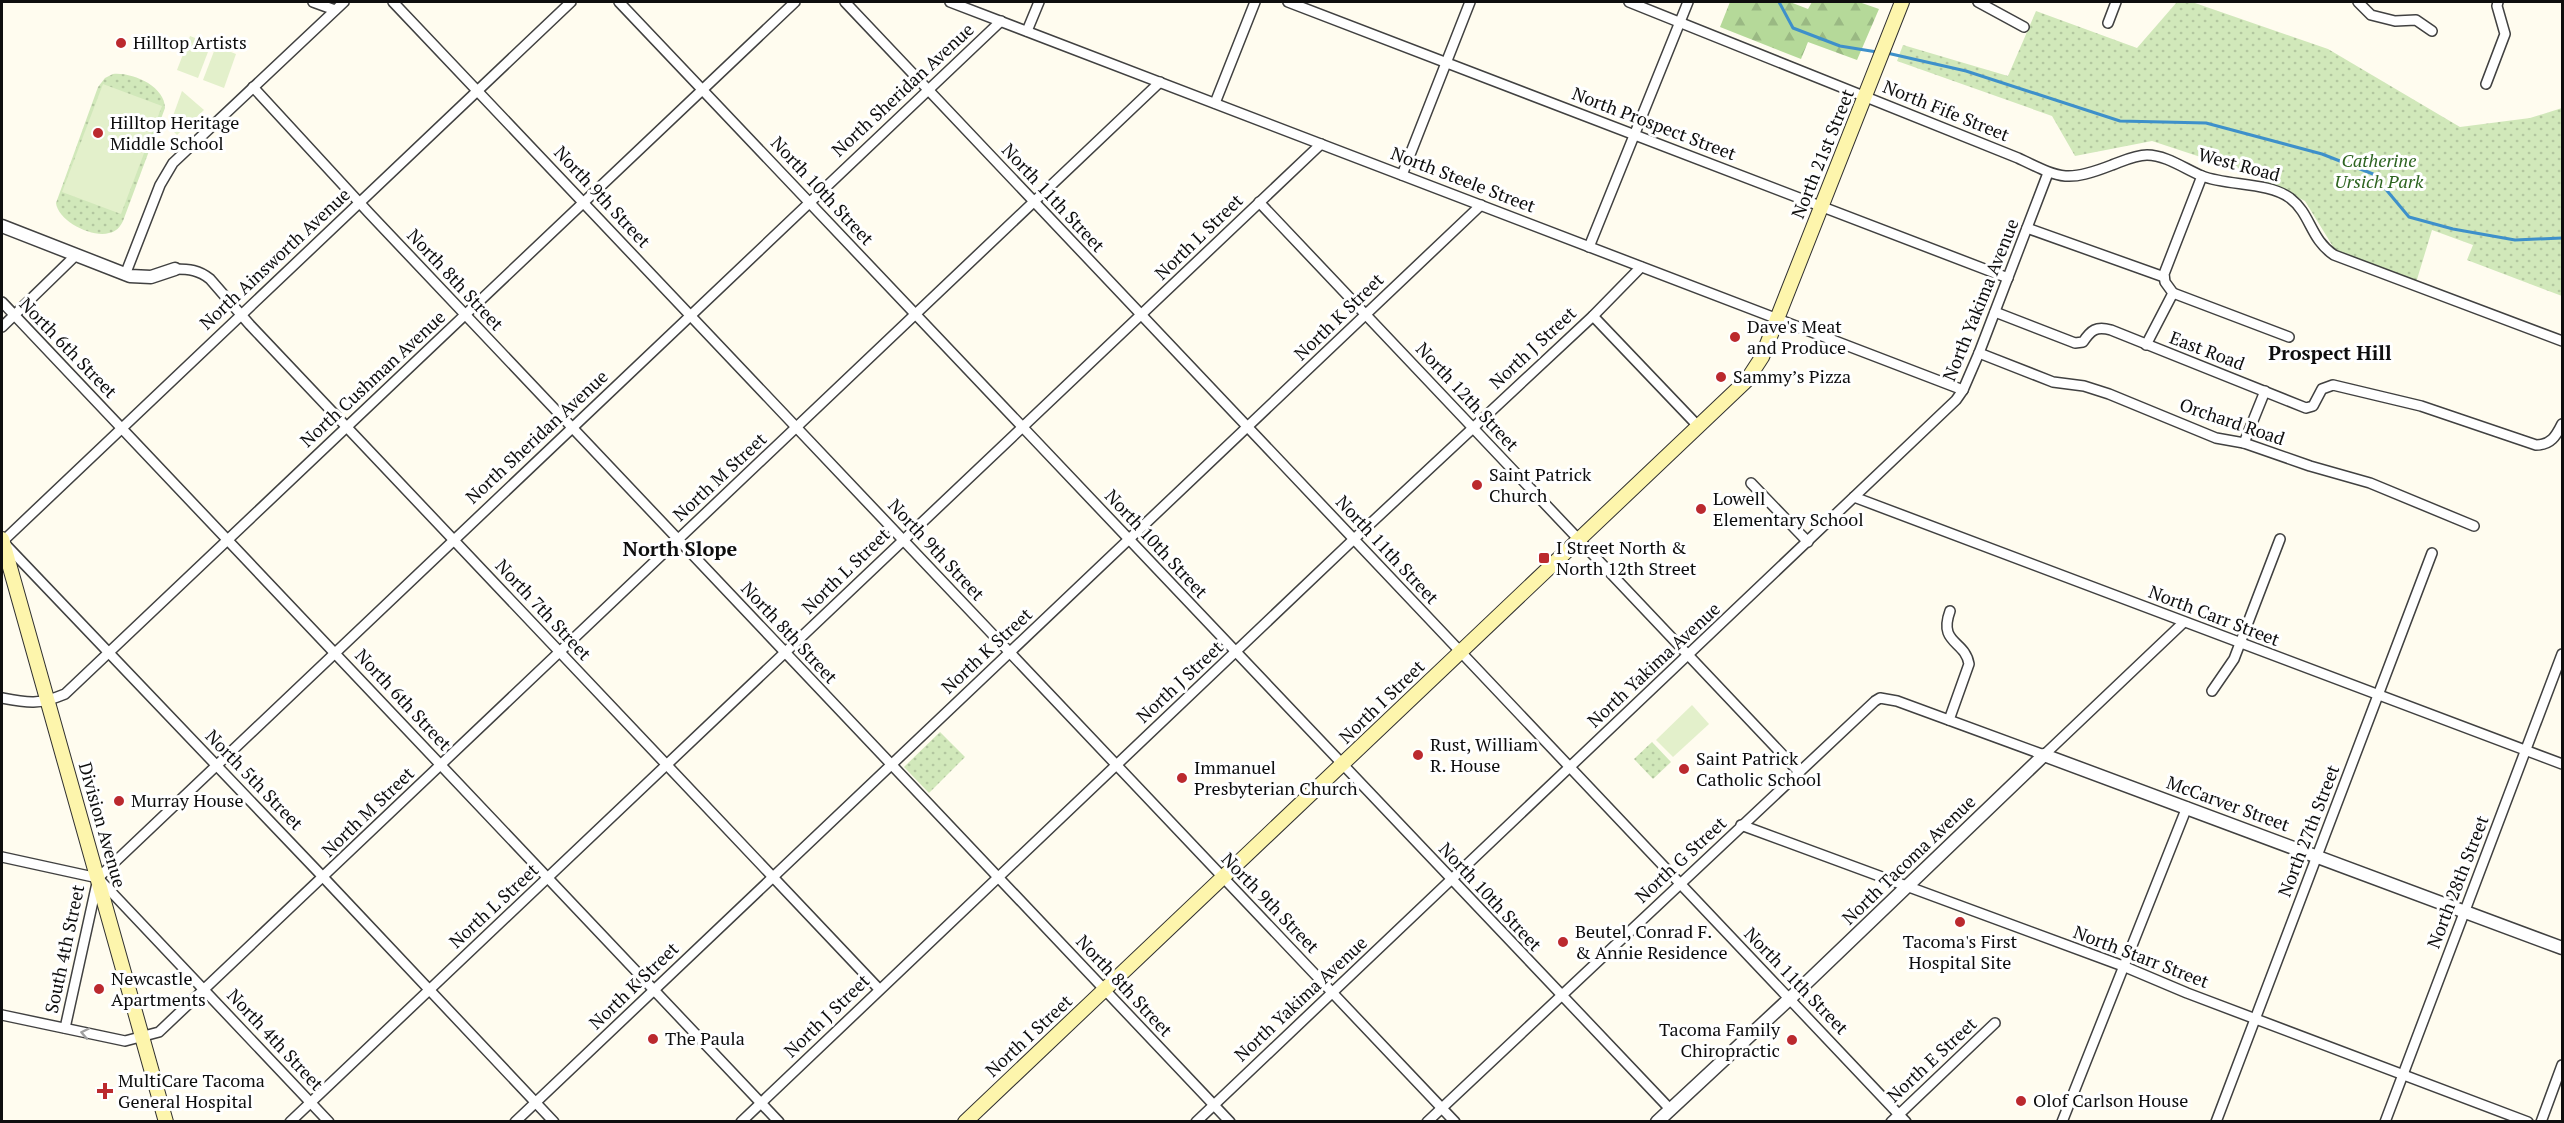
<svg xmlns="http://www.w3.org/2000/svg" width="2564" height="1123" viewBox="0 0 2564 1123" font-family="'PT Serif',serif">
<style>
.grass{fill:url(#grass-dots)}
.forest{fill:url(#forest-firs)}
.pitch{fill:#e3f0cb}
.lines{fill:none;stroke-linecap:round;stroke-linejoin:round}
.stream{stroke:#3e90ca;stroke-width:3}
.minor-casing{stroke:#414141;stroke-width:12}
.tertiary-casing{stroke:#414141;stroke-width:15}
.secondary-casing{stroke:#303030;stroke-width:16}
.minor{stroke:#fff;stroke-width:9}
.tertiary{stroke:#fff;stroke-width:12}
.secondary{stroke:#fdf5ac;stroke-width:14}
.oneway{stroke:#9f9f9f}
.poi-dot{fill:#bb292e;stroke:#fff;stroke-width:2}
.labels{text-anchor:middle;stroke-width:6;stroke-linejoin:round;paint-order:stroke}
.poi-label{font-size:18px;fill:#0e0e0e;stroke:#fff;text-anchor:start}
.street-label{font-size:18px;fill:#0e0e0e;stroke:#fff}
.park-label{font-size:18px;font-style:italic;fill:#2d6420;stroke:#fff}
.neighbourhood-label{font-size:20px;font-weight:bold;fill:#0e0e0e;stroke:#fff}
</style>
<defs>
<pattern id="grass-dots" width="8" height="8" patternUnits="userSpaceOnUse" patternTransform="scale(1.5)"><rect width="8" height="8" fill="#d1e8ba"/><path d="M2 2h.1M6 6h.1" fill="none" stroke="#b2c69f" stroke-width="1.8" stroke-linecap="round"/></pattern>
<pattern id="forest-firs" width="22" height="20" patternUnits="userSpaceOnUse" patternTransform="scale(1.5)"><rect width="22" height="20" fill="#b5d999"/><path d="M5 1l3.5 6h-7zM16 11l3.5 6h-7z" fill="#9ab983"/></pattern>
</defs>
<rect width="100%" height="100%" fill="#fffcef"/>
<g class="grass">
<path d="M 2177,2 L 2192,2 L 2328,49 L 2460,127 L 2530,118 L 2562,108 L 2562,296 L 2467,260 L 2473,245 L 2432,230 L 2415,286 L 2340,258 L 2305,201 L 2243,171 L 2152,141 L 2075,156 L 2052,116 L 1897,61 L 1903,45 L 2008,76 L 2036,11 L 2137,48 Z"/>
<path d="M 113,74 C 132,72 165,86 165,108 L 123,221 C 120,227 116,232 109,233 C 92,238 58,221 56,203 L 98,87 L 105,78 Z"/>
<path d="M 940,732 L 965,757 L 929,793 L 904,767 Z"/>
<path d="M 1652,742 L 1671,762 L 1653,779 L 1634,759 Z"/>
</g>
<path class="forest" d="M 1730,2 L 1790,2 L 1808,9 L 1812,2 L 1859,2 L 1879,9 L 1857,60 L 1808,42 L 1801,59 L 1720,27 Z"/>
<g class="pitch">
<path d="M 190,36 L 211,44 L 198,78 L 177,70 Z"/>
<path d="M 216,46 L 236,54 L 224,88 L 203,80 Z"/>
<path d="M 103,84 L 162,106 L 121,214 L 62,192 Z"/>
<path d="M 182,91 L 204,110 L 177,135 L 169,127 Z"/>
<path d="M 1692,705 L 1709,724 L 1673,757 L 1656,740 Z"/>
</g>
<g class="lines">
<g class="stream">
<path d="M 1779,2 L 1793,28 L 1840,46 L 1877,52"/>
<path d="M 1887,53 L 1966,71 L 2120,121 L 2206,123 L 2322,154 L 2373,174 L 2409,217 L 2453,229 L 2515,240 L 2562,238"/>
</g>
<g class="minor-casing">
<g id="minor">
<path d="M 313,2 L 335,10"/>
<path d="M 393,2 L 1455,1122"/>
<path d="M 619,2 L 1670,1109"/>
<path d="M 845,2 L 1906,1122"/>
<path d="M 950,2 L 1963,390"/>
<path d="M 1288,2 L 2008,278"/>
<path d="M 1629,2 L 2018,158 C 2060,178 2066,183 2112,165 C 2123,161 2135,155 2147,155 C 2166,155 2185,169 2202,176 C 2228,186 2268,182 2290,198 C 2311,214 2310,239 2334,255 L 2562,341"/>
<path d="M 1978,2 L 2024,27"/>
<path d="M 2358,2 L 2371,15 L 2395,21 L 2416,20 L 2432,31"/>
<path d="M 2108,23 L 2116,2"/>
<path d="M 1027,31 L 1039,2"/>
<path d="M 2486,84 L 2505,34 L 2497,6 L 2498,2"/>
<path d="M 253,87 L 369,213 L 1230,1122"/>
<path d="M 1215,103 L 1255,2"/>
<path d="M 1402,175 L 1470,2"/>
<path d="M 1259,202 L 1798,771"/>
<path d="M 2027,228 L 2164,277"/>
<path d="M 1589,247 L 1688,2"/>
<path d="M 175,269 C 189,269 199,270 210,279 L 250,325 L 879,989"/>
<path d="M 125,275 L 160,185 L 173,163 L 344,2"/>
<path d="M 2173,293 L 2289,337"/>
<path d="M 2,302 L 779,1122"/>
<path d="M 1995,312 L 2075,343 L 2083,342 C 2091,330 2096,326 2111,330 L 2306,408 L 2313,406 L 2322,389 L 2333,385 L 2421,406 L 2536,445 C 2551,445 2556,436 2562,424"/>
<path d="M 1593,316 L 1698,426"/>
<path d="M 2,327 L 75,256"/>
<path d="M 2146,345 L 2173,293 L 2165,282 L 2164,274 L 2202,176"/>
<path d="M 1979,353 L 2053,382 L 2084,386 L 2109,394 L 2216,438 L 2244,443 L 2310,466 L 2370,483 L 2474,526"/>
<path d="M 2244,443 L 2265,391"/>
<path d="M 1751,483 L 1808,542"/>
<path d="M 1854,497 L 2562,764"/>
<path d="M 2,542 L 571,2"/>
<path d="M 6,545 L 323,877 L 554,1122"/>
<path d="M 2212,691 L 2234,659 L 2280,539"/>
<path d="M 2,698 C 28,703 39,705 65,694 L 795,2"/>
<path d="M 1949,720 L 1969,664 C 1965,640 1938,644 1950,611"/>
<path d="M 1741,825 L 2123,966 L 2187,993 L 2528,1122"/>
<path d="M 2,857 L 98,878"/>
<path d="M 98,878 L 1001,21"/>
<path d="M 99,879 L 329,1122"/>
<path d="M 2,1015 L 125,1041 L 159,1032 L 1160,82"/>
<path d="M 65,1028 L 97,883"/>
<path d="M 290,1122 L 1321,144"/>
<path d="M 515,1122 L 1481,205"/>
<path d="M 741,1122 L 1354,539 L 1593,316 L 1641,267"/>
<path d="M 1196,1122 L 1956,400 L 1963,390 L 1979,353 L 2048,173"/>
<path d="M 1427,1122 L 1875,701 L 1880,698 L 1897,701 L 2044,755 L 2184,622"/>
<path d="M 1891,1122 L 1995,1023"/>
<path d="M 2062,1122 L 2187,807"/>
<path d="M 2216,1122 L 2432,553"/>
<path d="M 2385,1122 L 2562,654"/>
<path d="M 2541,1122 L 2562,1065"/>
</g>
</g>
<g class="tertiary-casing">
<g id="tertiary">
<path d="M 2,226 L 130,276 L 151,277 L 175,269"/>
<path d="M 1657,1122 L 1800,989 L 2044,755 L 2562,948"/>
</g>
</g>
<g class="secondary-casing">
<g id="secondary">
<path d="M 2,539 L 166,1122"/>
<path d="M 965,1122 L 1747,380 L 1762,357 L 1902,2"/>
</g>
</g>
<use href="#minor" class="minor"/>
<use href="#tertiary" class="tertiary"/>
<use href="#secondary" class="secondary"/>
</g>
<defs><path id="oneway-chevron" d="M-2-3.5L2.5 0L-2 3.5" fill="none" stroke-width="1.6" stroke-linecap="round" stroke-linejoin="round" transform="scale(1.5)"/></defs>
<use class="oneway" href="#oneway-chevron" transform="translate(85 1033) rotate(-168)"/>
<g class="poi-dot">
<circle cx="121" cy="43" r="6"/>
<circle cx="98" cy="133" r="6"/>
<circle cx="1735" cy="337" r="6"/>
<circle cx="1721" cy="377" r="6"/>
<circle cx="1477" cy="485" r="6"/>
<circle cx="1701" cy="509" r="6"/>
<rect x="1538" y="552" width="12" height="12" rx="3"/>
<circle cx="1418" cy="755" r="6"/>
<circle cx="1684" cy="769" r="6"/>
<circle cx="1182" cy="778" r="6"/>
<circle cx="119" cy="801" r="6"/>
<circle cx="1960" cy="922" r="6"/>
<circle cx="1563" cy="942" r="6"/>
<circle cx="99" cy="989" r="6"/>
<circle cx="653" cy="1039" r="6"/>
<circle cx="1792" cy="1040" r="6"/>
<path d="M102 1082h6v6h6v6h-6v6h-6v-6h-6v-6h6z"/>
<circle cx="2021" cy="1101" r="6"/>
</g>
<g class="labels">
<g class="poi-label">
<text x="133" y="49">Hilltop Artists</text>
<text x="110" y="129">Hilltop Heritage<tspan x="110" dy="21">Middle School</tspan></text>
<text x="1747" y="333">Dave's Meat<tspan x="1747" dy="21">and Produce</tspan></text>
<text x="1733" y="383">Sammy’s Pizza</text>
<text x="1489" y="481">Saint Patrick<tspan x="1489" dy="21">Church</tspan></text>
<text x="1713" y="505">Lowell<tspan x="1713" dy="21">Elementary School</tspan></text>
<text x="1556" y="554">I Street North &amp;<tspan x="1556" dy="21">North 12th Street</tspan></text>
<text x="1430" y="751">Rust, William<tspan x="1430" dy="21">R. House</tspan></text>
<text x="1696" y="765">Saint Patrick<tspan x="1696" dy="21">Catholic School</tspan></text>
<text x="1194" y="774">Immanuel<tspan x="1194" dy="21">Presbyterian Church</tspan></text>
<text x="131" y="807">Murray House</text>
<text x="1575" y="938">Beutel, Conrad F.<tspan x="1575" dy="21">&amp; Annie Residence</tspan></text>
<text x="1960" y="948" text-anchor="middle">Tacoma's First<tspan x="1960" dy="21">Hospital Site</tspan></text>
<text x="111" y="985">Newcastle<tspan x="111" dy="21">Apartments</tspan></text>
<text x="1780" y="1036" text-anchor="end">Tacoma Family<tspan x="1780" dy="21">Chiropractic</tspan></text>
<text x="665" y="1045">The Paula</text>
<text x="118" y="1087">MultiCare Tacoma<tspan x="118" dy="21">General Hospital</tspan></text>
<text x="2033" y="1107">Olof Carlson House</text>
</g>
<g class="street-label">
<text transform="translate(903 90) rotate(-43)" y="6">North Sheridan Avenue</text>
<text transform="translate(1946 111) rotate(22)" y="6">North Fife Street</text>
<text transform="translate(1654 124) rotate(21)" y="6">North Prospect Street</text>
<text transform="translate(1823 154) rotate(-68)" y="6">North 21st Street</text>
<text transform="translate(2239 165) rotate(15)" y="6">West Road</text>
<text transform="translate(1463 180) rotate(21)" y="6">North Steele Street</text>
<text transform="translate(822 191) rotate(47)" y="6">North 10th Street</text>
<text transform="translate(602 197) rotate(47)" y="6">North 9th Street</text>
<text transform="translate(1053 198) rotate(47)" y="6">North 11th Street</text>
<text transform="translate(1199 237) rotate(-44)" y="6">North L Street</text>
<text transform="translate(275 259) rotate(-43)" y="6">North Ainsworth Avenue</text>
<text transform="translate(455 280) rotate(47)" y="6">North 8th Street</text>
<text transform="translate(1981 300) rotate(-68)" y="6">North Yakima Avenue</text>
<text transform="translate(1339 317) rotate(-44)" y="6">North K Street</text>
<text transform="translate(68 348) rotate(46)" y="6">North 6th Street</text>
<text transform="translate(1533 348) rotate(-43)" y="6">North J Street</text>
<text transform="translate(2207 351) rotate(21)" y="6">East Road</text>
<text transform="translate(373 379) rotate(-43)" y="6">North Cushman Avenue</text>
<text transform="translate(1467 397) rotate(47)" y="6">North 12th Street</text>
<text transform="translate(2232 422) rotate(19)" y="6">Orchard Road</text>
<text transform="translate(537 437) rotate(-43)" y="6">North Sheridan Avenue</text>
<text transform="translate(720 477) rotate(-43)" y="6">North M Street</text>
<text transform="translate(1156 544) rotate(47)" y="6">North 10th Street</text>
<text transform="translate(936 550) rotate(47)" y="6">North 9th Street</text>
<text transform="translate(1387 550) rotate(47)" y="6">North 11th Street</text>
<text transform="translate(846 571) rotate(-44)" y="6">North L Street</text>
<text transform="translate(543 610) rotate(47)" y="6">North 7th Street</text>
<text transform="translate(2214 616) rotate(21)" y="6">North Carr Street</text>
<text transform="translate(789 633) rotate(47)" y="6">North 8th Street</text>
<text transform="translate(987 651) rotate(-43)" y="6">North K Street</text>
<text transform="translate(1654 665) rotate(-43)" y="6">North Yakima Avenue</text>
<text transform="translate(1180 682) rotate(-43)" y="6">North J Street</text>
<text transform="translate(403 700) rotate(47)" y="6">North 6th Street</text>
<text transform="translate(1382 702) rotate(-44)" y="6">North I Street</text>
<text transform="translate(254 780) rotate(46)" y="6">North 5th Street</text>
<text transform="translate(2228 804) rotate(20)" y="6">McCarver Street</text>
<text transform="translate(368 812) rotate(-44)" y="6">North M Street</text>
<text transform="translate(102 825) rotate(74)" y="6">Division Avenue</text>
<text transform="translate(2309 831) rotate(-69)" y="6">North 27th Street</text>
<text transform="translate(1681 860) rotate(-43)" y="6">North G Street</text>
<text transform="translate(1909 860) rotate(-44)" y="6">North Tacoma Avenue</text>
<text transform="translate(2458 882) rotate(-69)" y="6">North 28th Street</text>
<text transform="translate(1490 897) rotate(47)" y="6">North 10th Street</text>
<text transform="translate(1270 903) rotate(46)" y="6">North 9th Street</text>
<text transform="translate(494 906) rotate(-43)" y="6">North L Street</text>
<text transform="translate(65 949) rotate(-78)" y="6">South 4th Street</text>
<text transform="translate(2141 957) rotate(21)" y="6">North Starr Street</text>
<text transform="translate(1796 981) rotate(46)" y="6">North 11th Street</text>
<text transform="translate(634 986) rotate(-44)" y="6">North K Street</text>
<text transform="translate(1124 986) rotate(47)" y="6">North 8th Street</text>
<text transform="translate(1301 999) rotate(-43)" y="6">North Yakima Avenue</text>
<text transform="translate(827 1016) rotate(-44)" y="6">North J Street</text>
<text transform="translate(1029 1036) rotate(-43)" y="6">North I Street</text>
<text transform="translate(275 1040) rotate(47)" y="6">North 4th Street</text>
<text transform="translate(1932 1060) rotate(-43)" y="6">North E Street</text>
</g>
<g class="park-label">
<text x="2379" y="167">Catherine<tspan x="2379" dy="21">Ursich Park</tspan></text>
</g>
<g class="neighbourhood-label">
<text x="2330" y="360">Prospect Hill</text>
<text x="680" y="556">North Slope</text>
</g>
</g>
<rect width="2564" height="1123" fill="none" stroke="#0e0e0e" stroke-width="6"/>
</svg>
